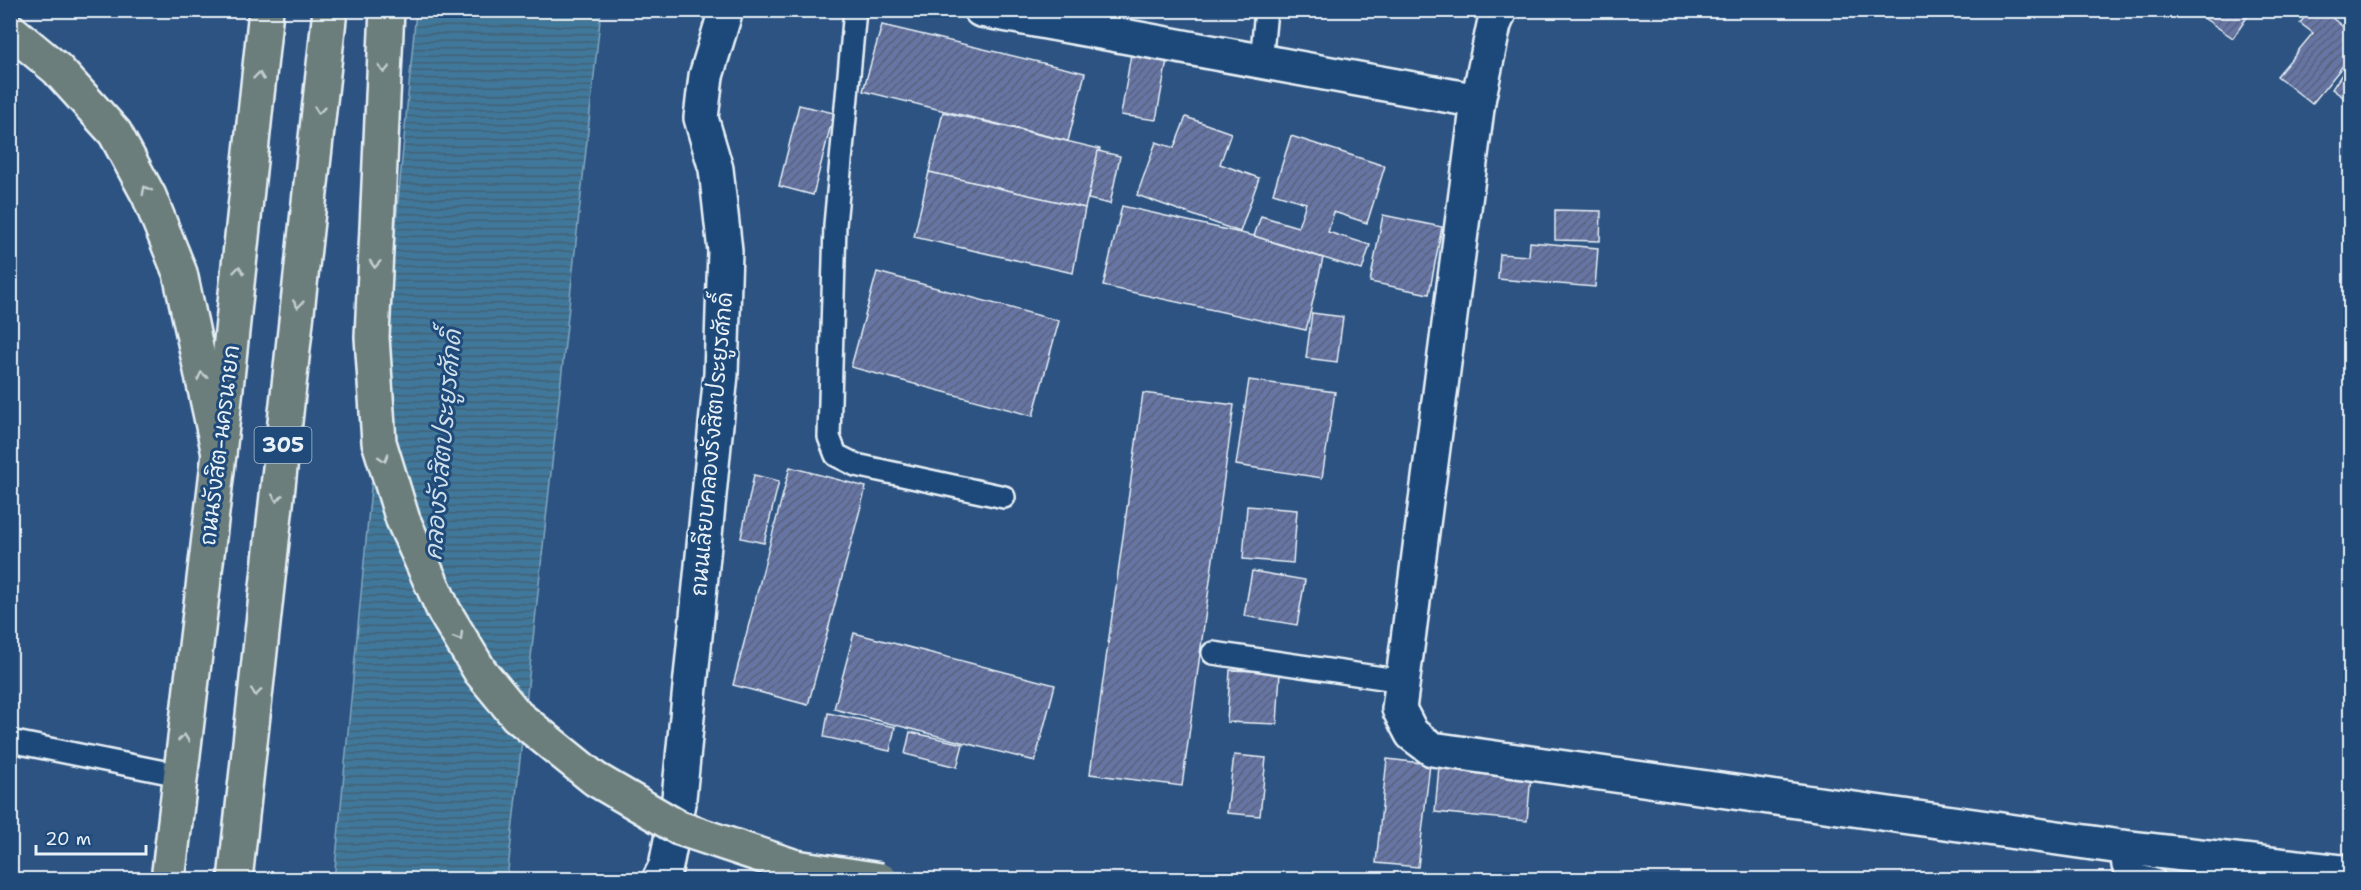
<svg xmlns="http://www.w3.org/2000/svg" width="2361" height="890" viewBox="0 0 2361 890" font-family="'Shantell Sans','Playpen Sans Thai',sans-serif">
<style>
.water{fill:url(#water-rules);stroke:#83a8c0;stroke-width:1.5}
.building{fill:url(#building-hatch);stroke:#e8f1f8;stroke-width:1.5}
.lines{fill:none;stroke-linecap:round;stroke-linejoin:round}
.lane-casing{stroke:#e8f1f8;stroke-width:26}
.street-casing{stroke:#e8f1f8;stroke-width:38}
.secondary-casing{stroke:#e8f1f8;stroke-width:38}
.primary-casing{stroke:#e8f1f8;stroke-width:38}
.highway-casing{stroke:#e8f1f8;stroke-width:38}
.lane{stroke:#1f4a7a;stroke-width:21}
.street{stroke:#1f4a7a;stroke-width:33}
.secondary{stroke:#1f4a7a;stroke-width:33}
.primary{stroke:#6c7e7c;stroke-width:33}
.highway{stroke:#6c7e7c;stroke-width:33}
.highway-bridge-casing{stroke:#e8f1f8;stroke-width:38;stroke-linecap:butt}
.highway-bridge{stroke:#6c7e7c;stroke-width:33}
.oneway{stroke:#c3ced3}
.labels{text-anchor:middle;stroke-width:6;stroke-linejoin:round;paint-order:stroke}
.shield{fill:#1f4a7a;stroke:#acbfd2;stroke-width:1.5}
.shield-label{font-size:21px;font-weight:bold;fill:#e8f1f8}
.street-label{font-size:22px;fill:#e8f1f8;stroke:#1f4a7a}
.water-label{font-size:24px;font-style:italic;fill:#cfdfea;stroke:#1f4a7a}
</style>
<defs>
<pattern id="water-rules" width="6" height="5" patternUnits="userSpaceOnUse" patternTransform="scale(1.5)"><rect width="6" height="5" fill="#40789b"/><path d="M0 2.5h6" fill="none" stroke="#436072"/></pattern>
<pattern id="building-hatch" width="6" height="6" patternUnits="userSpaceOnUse" patternTransform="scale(1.5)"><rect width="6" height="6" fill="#6675a3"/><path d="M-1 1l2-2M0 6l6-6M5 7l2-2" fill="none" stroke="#58617b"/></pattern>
</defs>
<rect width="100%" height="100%" fill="#2d5382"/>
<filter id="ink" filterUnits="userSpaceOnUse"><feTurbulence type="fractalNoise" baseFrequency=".0167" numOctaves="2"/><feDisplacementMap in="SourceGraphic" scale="12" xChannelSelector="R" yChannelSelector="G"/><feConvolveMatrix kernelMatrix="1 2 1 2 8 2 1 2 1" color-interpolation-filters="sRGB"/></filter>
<g filter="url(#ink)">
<path class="water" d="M 416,11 L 601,11 L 507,879 L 334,880 Z"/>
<g class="building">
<path d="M 2200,10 L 2252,10 L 2233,38 L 2198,14 Z"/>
<path d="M 2310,10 L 2323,10 L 2350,33 L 2350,57 L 2312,104 L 2277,76 L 2313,33 L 2300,23 Z"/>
<path d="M 2336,10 L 2350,10 L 2350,24 Z"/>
<path d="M 882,25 L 1085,73 L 1068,141 L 863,91 Z"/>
<path d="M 1131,54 L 1167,60 L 1156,120 L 1121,115 Z"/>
<path d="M 2350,62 L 2350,102 L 2332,89 Z"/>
<path d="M 799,105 L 834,113 L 813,195 L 779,186 Z"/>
<path d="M 943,112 L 1100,149 L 1085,208 L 929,172 Z"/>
<path d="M 1186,117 L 1231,133 L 1220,164 L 1259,178 L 1240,232 L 1137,195 L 1156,142 L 1174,148 Z"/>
<path d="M 1291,136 L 1385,166 L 1367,223 L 1334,212 L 1328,232 L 1370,245 L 1362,270 L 1254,236 L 1261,216 L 1298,227 L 1306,203 L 1273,193 Z"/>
<path d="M 1098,151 L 1120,156 L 1110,204 L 1088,199 Z"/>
<path d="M 929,172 L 1085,208 L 1073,273 L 914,237 Z"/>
<path d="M 1122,206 L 1254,236 L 1323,258 L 1306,330 L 1103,286 Z"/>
<path d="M 1555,210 L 1601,211 L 1600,241 L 1555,240 Z"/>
<path d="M 1383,215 L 1442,227 L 1429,294 L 1370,282 Z"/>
<path d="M 1530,242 L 1598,248 L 1595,287 L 1498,279 L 1500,254 L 1529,256 Z"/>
<path d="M 877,272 L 1059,321 L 1033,416 L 851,367 Z"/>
<path d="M 1312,313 L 1343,317 L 1337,362 L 1306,358 Z"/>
<path d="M 1249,380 L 1335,392 L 1322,478 L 1236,465 Z"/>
<path d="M 1143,393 L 1234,405 L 1182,786 L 1090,774 Z"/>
<path d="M 790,467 L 866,487 L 808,705 L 733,685 Z"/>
<path d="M 754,475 L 779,481 L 764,543 L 741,538 Z"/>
<path d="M 1247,506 L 1297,510 L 1293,563 L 1243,559 Z"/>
<path d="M 1252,571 L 1305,580 L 1297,625 L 1244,616 Z"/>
<path d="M 854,633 L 1055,685 L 1035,761 L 834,709 Z"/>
<path d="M 1230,670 L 1280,672 L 1277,724 L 1227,722 Z"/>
<path d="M 828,713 L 895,727 L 890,751 L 824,737 Z"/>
<path d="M 910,732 L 963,744 L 957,767 L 905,754 Z"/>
<path d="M 1234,755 L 1266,758 L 1260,816 L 1227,813 Z"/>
<path d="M 1387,759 L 1430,764 L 1418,867 L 1376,863 Z"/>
<path d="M 1439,766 L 1531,775 L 1527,821 L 1435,812 Z"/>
</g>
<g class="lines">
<g class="lane-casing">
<g id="lane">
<path d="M 855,10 L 835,225 L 829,437 L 836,455 L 856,465 L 1004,497"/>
<path d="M 1261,63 L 1266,10"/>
<path d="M 1213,653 L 1403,681"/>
<path d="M 10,741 L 179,775"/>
<path d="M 2121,847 L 2123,866 L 2135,875 L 2155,880"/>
</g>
</g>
<g class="street-casing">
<g id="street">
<path d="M 981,10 L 1478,101 L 1399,709 L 1412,734 L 1432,749 L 2121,847 L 2350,873"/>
<path d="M 1478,101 L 1494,25 L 1500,10"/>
</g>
</g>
<g class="secondary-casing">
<path id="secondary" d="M 659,880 L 666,866 L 679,798 L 721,374 L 725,251 L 716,169 L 701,118 L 706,76 L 726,10"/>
</g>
<g class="primary-casing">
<g id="primary">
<path d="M 168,880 L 219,454 L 266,10"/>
<path d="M 235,880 L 330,10"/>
</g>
</g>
<g class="highway-casing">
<path id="highway" d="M 10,30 L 57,69 L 115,133 L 149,196 L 180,273 L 219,454"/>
</g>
<use href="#lane" class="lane"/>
<use href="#street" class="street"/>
<use href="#secondary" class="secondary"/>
<use href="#primary" class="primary"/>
<use href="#highway" class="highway"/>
<g class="highway-bridge-casing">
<path id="highway-bridge" d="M 387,10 L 372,337 L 379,442 L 403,520 L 444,611 L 480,671 L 517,716 L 595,779 L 679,828 L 796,867 L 881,880"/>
</g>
<use href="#highway-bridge" class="highway-bridge"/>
</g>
<defs><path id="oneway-chevron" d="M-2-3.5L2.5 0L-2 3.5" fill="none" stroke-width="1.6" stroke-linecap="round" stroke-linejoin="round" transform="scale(1.5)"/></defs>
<g class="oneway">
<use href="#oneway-chevron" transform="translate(384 69) rotate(93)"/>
<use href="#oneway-chevron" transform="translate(259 76) rotate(-84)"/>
<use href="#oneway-chevron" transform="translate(319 110) rotate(96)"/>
<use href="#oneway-chevron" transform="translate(146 190) rotate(-117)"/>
<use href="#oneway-chevron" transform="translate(375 264) rotate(93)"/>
<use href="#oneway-chevron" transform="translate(239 270) rotate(-84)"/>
<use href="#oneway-chevron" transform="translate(298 304) rotate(96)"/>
<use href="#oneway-chevron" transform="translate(202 376) rotate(-102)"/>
<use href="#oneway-chevron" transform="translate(384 458) rotate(73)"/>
<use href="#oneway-chevron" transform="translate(277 498) rotate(96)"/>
<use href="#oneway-chevron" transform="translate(459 637) rotate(59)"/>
<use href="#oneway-chevron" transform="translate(256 692) rotate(96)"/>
<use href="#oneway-chevron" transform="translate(184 738) rotate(-83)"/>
</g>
</g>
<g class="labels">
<rect class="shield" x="254.5" y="427" width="57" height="36" rx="4.5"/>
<g class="shield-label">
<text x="283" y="452">305</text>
</g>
<g class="street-label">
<text transform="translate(711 444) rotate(-85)" y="8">ถนนเลียบคลองรังสิตประยูรศักดิ์</text>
<text transform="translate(219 445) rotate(-83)" y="8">ถนนรังสิต-นครนายก</text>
</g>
<g class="water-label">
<text transform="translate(443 445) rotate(-85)" y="8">คลองรังสิตประยูรศักดิ์</text>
</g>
</g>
<rect width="2361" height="890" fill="none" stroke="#1f4a7a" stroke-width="36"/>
<rect x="18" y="18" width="2325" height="854" fill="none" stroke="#e8f1f8" stroke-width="2" filter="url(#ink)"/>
<path d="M36 845v9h110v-9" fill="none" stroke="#e8f1f8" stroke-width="3"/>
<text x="45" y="845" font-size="18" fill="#e8f1f8" stroke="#1f4a7a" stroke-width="4.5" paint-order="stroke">20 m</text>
</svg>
